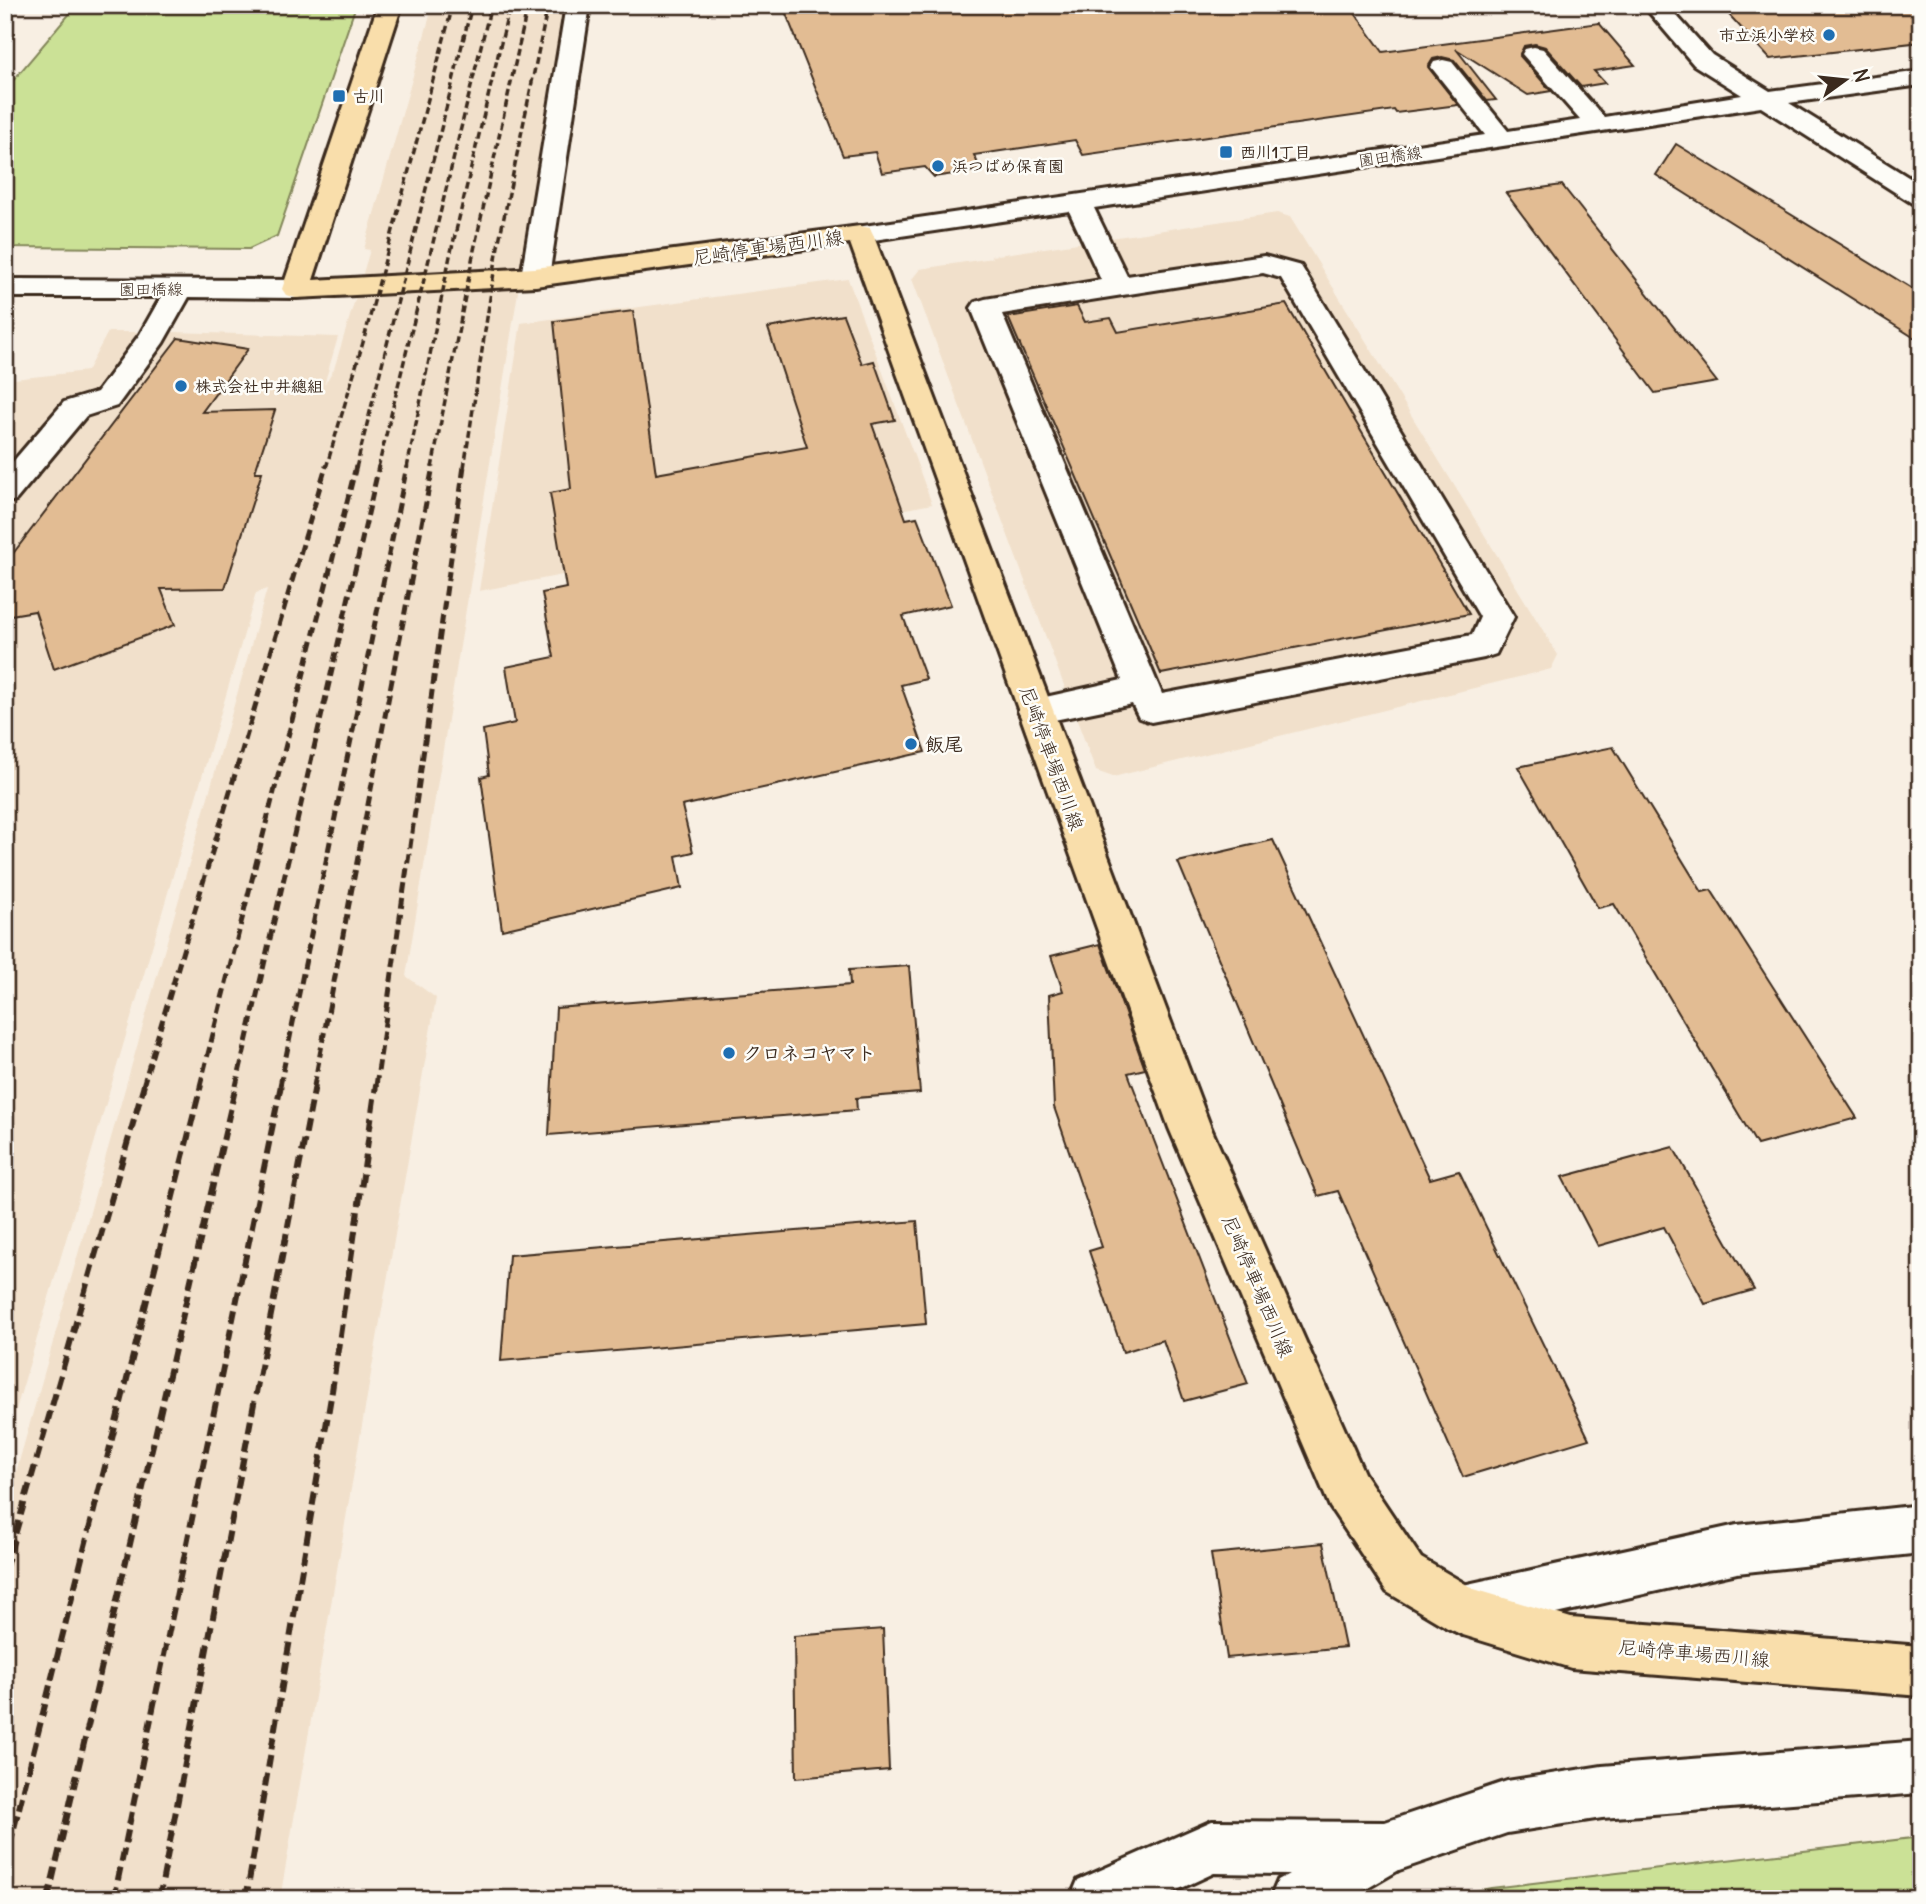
<svg xmlns="http://www.w3.org/2000/svg" width="1926" height="1904" viewBox="0 0 1926 1904" font-family="Delius,'Klee One',sans-serif">
<style>
.built{fill:#f1e0cb}
.green{fill:#cbe196;stroke:#83865a;stroke-width:2}
.building{fill:#e2bc93;stroke:#3b2a1e;stroke-width:2}
.lines{fill:none;stroke-linecap:round;stroke-linejoin:round}
.minor-casing{stroke:#3b2a1e;stroke-width:6}
.major-casing{stroke:#3b2a1e;stroke-width:6}
.minor{fill:#fdfcf7;fill-rule:evenodd}
.major{fill:#f9deab;fill-rule:evenodd}
.rail-far2{stroke:#3b2a1e;stroke-width:3.5;stroke-dasharray:7 3.5;stroke-linecap:butt}
.rail-far1{stroke:#3b2a1e;stroke-width:5;stroke-dasharray:10 5;stroke-linecap:butt}
.rail{stroke:#3b2a1e;stroke-width:6;stroke-dasharray:13 6;stroke-linecap:butt}
.poi-dot{fill:#1f6fb2;stroke:#fdfcf7;stroke-width:2.5}
.labels{text-anchor:middle;stroke-width:5;stroke-linejoin:round;paint-order:stroke}
.far-poi-label{font-size:16px;font-weight:bold;fill:#3b2a1e;stroke:#fdfcf7;text-anchor:start}
.far-street-label{font-size:16px;fill:#3b2a1e;stroke:#fdfcf7}
.street-label{font-size:19px;fill:#3b2a1e;stroke:#fdfcf7}
.poi-label{font-size:19px;font-weight:bold;fill:#3b2a1e;stroke:#fdfcf7;text-anchor:start}
</style>
<rect width="100%" height="100%" fill="#f8efe3"/>
<filter id="ink" filterUnits="userSpaceOnUse"><feTurbulence type="fractalNoise" baseFrequency=".0143" numOctaves="2"/><feDisplacementMap in="SourceGraphic" scale="14" xChannelSelector="R" yChannelSelector="G"/><feConvolveMatrix kernelMatrix="1 2 1 2 8 2 1 2 1" color-interpolation-filters="sRGB"/></filter>
<g filter="url(#ink)">
<g class="built">
<path d="M 433,5 L 565,5 L 406,976 L 436,998 L 280,1899 L 5,1899 L 5,1511 L 267,589 L 256,593 L 5,1447 L 5,380 L 87,371 L 108,332 L 173,332 L 338,337 L 324,385 L 334,369 L 370,250 L 364,249 Z"/>
<path d="M 1277,213 L 1290,217 L 1558,655 L 1551,669 L 1113,777 L 1096,771 L 912,279 L 920,269 L 992,258 L 991,256 Z"/>
<path d="M 848,279 L 932,504 L 479,591 L 521,323 Z"/>
</g>
<g class="green">
<path d="M 77,5 L 356,5 L 277,236 L 249,249 L 5,247 L 5,90 Z"/>
<path d="M 1921,1837 L 1921,1899 L 1436,1899 L 1491,1888 Z"/>
</g>
<g class="building">
<path d="M 796,5 L 1349,5 L 1383,52 L 1599,23 L 1635,65 L 1594,71 L 1605,83 L 1581,87 L 1545,47 L 1535,44 L 1524,46 L 1520,56 L 1551,91 L 1528,95 L 1456,49 L 1496,100 L 1487,101 L 1454,60 L 1442,57 L 1433,59 L 1428,67 L 1458,105 L 1396,113 L 1394,110 L 1083,155 L 1075,140 L 974,155 L 981,170 L 934,177 L 925,167 L 882,173 L 875,152 L 843,156 L 785,11 L 798,9 Z"/>
<path d="M 1720,5 L 1921,5 L 1921,42 L 1770,59 Z"/>
<path d="M 1676,144 L 1921,294 L 1921,342 L 1656,175 Z"/>
<path d="M 1562,185 L 1717,382 L 1655,393 L 1506,193 Z"/>
<path d="M 1286,304 L 1469,614 L 1161,674 L 1008,317 L 1077,306 L 1085,322 L 1111,318 L 1118,332 Z"/>
<path d="M 633,311 L 656,474 L 807,447 L 768,328 L 843,315 L 862,364 L 874,361 L 895,420 L 872,424 L 906,519 L 917,517 L 951,605 L 903,616 L 926,679 L 901,685 L 925,752 L 682,806 L 693,852 L 676,856 L 682,888 L 502,930 L 481,777 L 489,775 L 483,730 L 515,723 L 506,667 L 554,657 L 542,593 L 566,588 L 550,493 L 571,489 L 554,321 Z"/>
<path d="M 178,338 L 248,349 L 202,412 L 275,410 L 255,472 L 262,472 L 225,588 L 161,589 L 175,625 L 54,669 L 35,611 L 5,616 L 5,564 Z"/>
<path d="M 1613,747 L 1702,892 L 1711,890 L 1857,1118 L 1757,1145 L 1614,904 L 1598,908 L 1518,767 Z"/>
<path d="M 1273,840 L 1430,1179 L 1459,1171 L 1589,1439 L 1463,1477 L 1338,1191 L 1318,1196 L 1178,862 Z"/>
<path d="M 1100,944 L 1145,1069 L 1128,1073 L 1248,1384 L 1184,1401 L 1163,1340 L 1123,1352 L 1089,1251 L 1102,1247 L 1054,1107 L 1049,995 L 1063,991 L 1051,956 Z"/>
<path d="M 909,966 L 920,1093 L 856,1098 L 857,1110 L 549,1135 L 556,1008 L 850,985 L 849,970 Z"/>
<path d="M 1673,1147 L 1754,1290 L 1705,1304 L 1664,1227 L 1598,1246 L 1562,1177 Z"/>
<path d="M 917,1221 L 926,1324 L 501,1361 L 509,1255 Z"/>
<path d="M 1323,1543 L 1345,1647 L 1227,1658 L 1211,1554 Z"/>
<path d="M 883,1629 L 889,1770 L 796,1778 L 794,1636 Z"/>
</g>
<g class="lines">
<g class="minor-casing">
<g id="minor">
<path d="M 566,5 L 590,5 L 549,277 L 545,283 L 535,286 L 525,283 L 521,277 Z"/>
<path d="M 1643,5 L 1667,5 L 1712,55 L 1770,91 L 1921,71 L 1921,85 L 1789,103 L 1921,185 L 1921,205 L 1912,203 L 1761,107 L 1094,208 L 1127,276 L 1264,256 L 1301,266 L 1514,617 L 1496,654 L 1484,658 L 1151,722 L 1139,718 L 1132,704 L 1035,724 L 1023,720 L 1018,711 L 1023,702 L 1122,680 L 971,308 L 975,302 L 985,299 L 1101,280 L 1069,211 L 860,242 L 850,240 L 847,234 L 850,228 L 1485,135 L 1431,67 L 1434,62 L 1443,60 L 1452,62 L 1508,131 L 1580,120 L 1522,54 L 1525,49 L 1534,47 L 1543,49 L 1604,117 L 1742,95 L 1694,65 ZM 1263,273 L 1281,278 L 1480,617 L 1472,635 L 1162,694 L 1002,314 Z"/>
<path d="M 5,279 L 296,280 L 306,283 L 310,289 L 306,295 L 296,298 L 189,297 L 163,343 L 117,406 L 86,416 L 16,500 L 5,503 L 5,471 L 64,402 L 97,392 L 140,334 L 161,297 L 5,297 Z"/>
<path d="M 1921,1505 L 1921,1553 L 1737,1573 L 1463,1635 L 1446,1627 L 1438,1610 L 1446,1593 L 1463,1585 L 1737,1525 Z"/>
<path d="M 1921,1741 L 1921,1793 L 1602,1818 L 1507,1833 L 1399,1870 L 1349,1899 L 1270,1899 L 1278,1880 L 1289,1874 L 1214,1873 L 1158,1899 L 1070,1899 L 1078,1880 L 1212,1821 L 1385,1822 L 1507,1781 L 1602,1766 Z"/>
</g>
</g>
<g class="major-casing">
<path id="major" d="M 378,5 L 402,5 L 313,280 L 535,268 L 860,226 L 870,228 L 873,234 L 1211,1128 L 1364,1473 L 1421,1558 L 1474,1589 L 1571,1618 L 1921,1646 L 1921,1696 L 1571,1668 L 1463,1635 L 1446,1627 L 1387,1592 L 1330,1507 L 1169,1128 L 850,243 L 535,286 L 296,298 L 286,295 L 282,289 Z"/>
</g>
<use href="#minor" class="minor"/>
<use href="#major" class="major"/>
<g class="rail-far2">
<path d="M 326,468 L 364,339 L 453,5"/>
<path d="M 356,468 L 472,5"/>
<path d="M 378,468 L 491,5"/>
<path d="M 407,468 L 450,256 L 510,5"/>
<path d="M 432,468 L 474,250 L 528,5"/>
<path d="M 464,468 L 498,246 L 548,5"/>
</g>
<g class="rail-far1">
<path d="M 143,1086 L 326,466"/>
<path d="M 200,1086 L 356,466"/>
<path d="M 236,1086 L 379,466"/>
<path d="M 280,1086 L 407,466"/>
<path d="M 314,1086 L 433,466"/>
<path d="M 376,1086 L 464,466"/>
</g>
<g class="rail">
<path d="M 5,1570 L 144,1085"/>
<path d="M 5,1864 L 201,1085"/>
<path d="M 48,1899 L 236,1085"/>
<path d="M 114,1899 L 281,1085"/>
<path d="M 159,1899 L 315,1085"/>
<path d="M 246,1899 L 332,1391 L 376,1085"/>
</g>
</g>
</g>
<g class="poi-dot">
<circle cx="1829" cy="35" r="7"/>
<rect x="332" y="89" width="14" height="14" rx="3.5"/>
<rect x="1219" y="145" width="14" height="14" rx="3.5"/>
<circle cx="938" cy="166" r="7"/>
<circle cx="181" cy="386" r="7"/>
<circle cx="911" cy="744" r="7"/>
<circle cx="729" cy="1053" r="7"/>
</g>
<g class="labels">
<g class="far-poi-label">
<text x="1815" y="41" text-anchor="end">市立浜小学校</text>
<text x="353" y="102">古川</text>
<text x="1240" y="158">西川1丁目</text>
<text x="952" y="172">浜つばめ保育園</text>
<text x="195" y="392">株式会社中井總組</text>
</g>
<g class="far-street-label">
<text transform="translate(1390 156) rotate(-8)" y="6">園田橋線</text>
<text x="151" y="295">園田橋線</text>
</g>
<g class="street-label">
<text transform="translate(768 247) rotate(-8)" y="7">尼崎停車場西川線</text>
<text transform="translate(1052 758) rotate(70)" y="7">尼崎停車場西川線</text>
<text transform="translate(1258 1286) rotate(67)" y="7">尼崎停車場西川線</text>
<text transform="translate(1694 1653) rotate(5)" y="7">尼崎停車場西川線</text>
</g>
<g class="poi-label">
<text x="925" y="751">飯尾</text>
<text x="743" y="1060">クロネコヤマト</text>
</g>
</g>
<rect width="1926" height="1904" fill="none" stroke="#fdfcf7" stroke-width="28"/>
<rect x="14" y="14" width="1898" height="1876" fill="none" stroke="#3b2a1e" stroke-width="2.5" filter="url(#ink)"/>
<g transform="translate(1845 80) rotate(75)" stroke="#fdfcf7" stroke-width="5" paint-order="stroke">
<path d="M0-5L12 26L0 18L-12 26Z" fill="#3b2a1e"/>
<text y="-10" font-size="19" font-weight="bold" text-anchor="middle" fill="#3b2a1e">N</text>
</g>
</svg>
